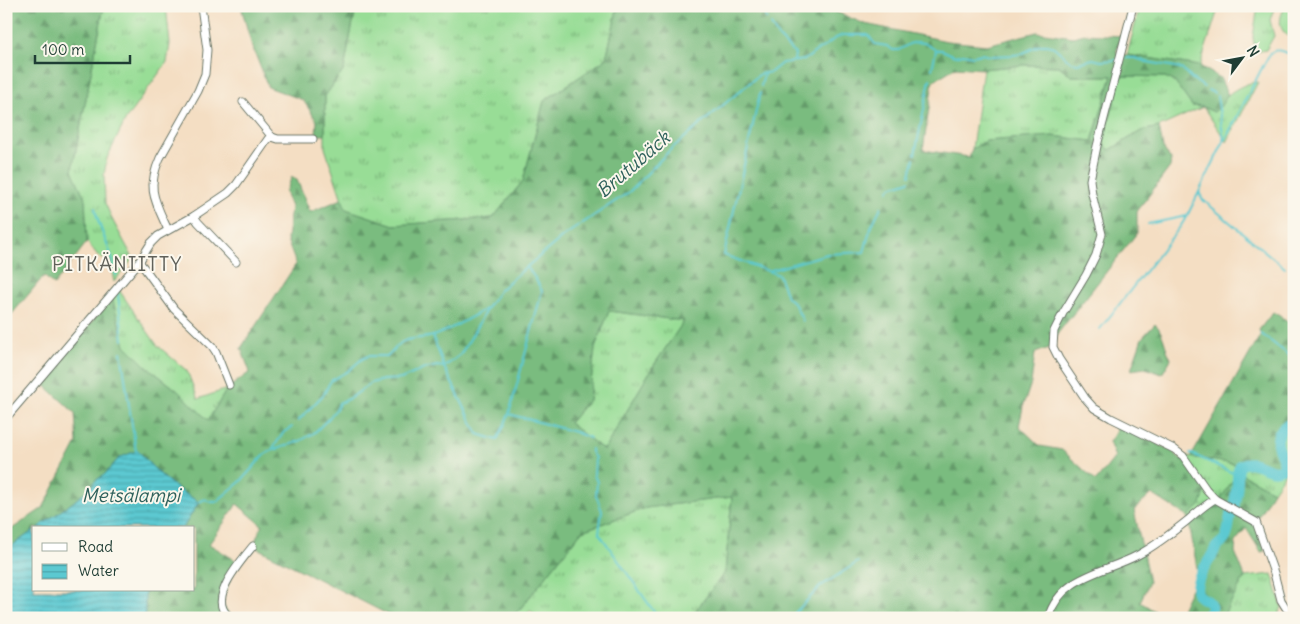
<svg xmlns="http://www.w3.org/2000/svg" width="1300" height="624" viewBox="0 0 1300 624" font-family="Delius,sans-serif">
<style>
.grass{fill:url(#grass-tufts);stroke:#5c8d65}
.forest{fill:url(#forest-firs);stroke:#4c7c5a;fill-rule:evenodd}
.park{fill:url(#park-dots);stroke:#5c8d65}
.pitch{fill:#98dd96;stroke:#5c8d65}
.water{fill:url(#water-rules);stroke:#3e8382}
.lines{fill:none;stroke-linecap:round;stroke-linejoin:round}
.stream{stroke:#5cc9d1;stroke-width:2}
.river{stroke:#5cc9d1;stroke-width:11}
.street-casing{stroke:#6a7566;stroke-width:9}
.street{stroke:#fff;stroke-width:7}
.labels{text-anchor:middle;stroke-width:4;stroke-linejoin:round;paint-order:stroke}
.water-label{font-size:19px;font-style:italic;fill:#2e605b;stroke:#fbf7ec}
.quarter-label{font-size:20px;letter-spacing:1px;fill:#60615a;stroke:#fbf7ec}
</style>
<defs>
<pattern id="grass-tufts" width="24" height="20" patternUnits="userSpaceOnUse" patternTransform="scale(1.25)"><rect width="24" height="20" fill="#98dd96"/><path d="M3 7l-1-3M5 7V3M7 7l1-3M15 17l-1-3M17 17v-4M19 17l1-3" fill="none" stroke="#7bb47b"/></pattern>
<pattern id="forest-firs" width="22" height="20" patternUnits="userSpaceOnUse" patternTransform="scale(1.25)"><rect width="22" height="20" fill="#7abc7f"/><path d="M5 1l3.5 6h-7zM16 11l3.5 6h-7z" fill="#639a69"/></pattern>
<pattern id="park-dots" width="8" height="8" patternUnits="userSpaceOnUse" patternTransform="scale(1.25)"><rect width="8" height="8" fill="#98dd96"/><path d="M2 2h.1M6 6h.1" fill="none" stroke="#7bb47b" stroke-width="1.8" stroke-linecap="round"/></pattern>
<pattern id="water-rules" width="6" height="5" patternUnits="userSpaceOnUse" patternTransform="scale(1.25)"><rect width="6" height="5" fill="#5cc9d1"/><path d="M0 2.5h6" fill="none" stroke="#4ba4aa"/></pattern>
</defs>
<rect width="100%" height="100%" fill="#fbf7ec"/>
<filter id="ink" filterUnits="userSpaceOnUse"><feTurbulence type="fractalNoise" baseFrequency=".02" numOctaves="2"/><feDisplacementMap in="SourceGraphic" scale="10" xChannelSelector="R" yChannelSelector="G"/><feConvolveMatrix kernelMatrix="1 2 1 2 8 2 1 2 1" color-interpolation-filters="sRGB"/></filter>
<filter id="wash" filterUnits="userSpaceOnUse"><feTurbulence type="fractalNoise" baseFrequency=".0096" numOctaves="4" result="noise"/><feDisplacementMap in="SourceGraphic" scale="20" xChannelSelector="R" yChannelSelector="G"/><feGaussianBlur stdDeviation="1.12" result="paint"/><feColorMatrix in="noise" values="0 0 0 0 0 0 0 0 0 0 0 0 0 0 0 0 0 1.4 0 .05"/><feComposite in="paint" operator="in"/></filter>
<g filter="url(#wash)">
<rect width="100%" height="100%" fill="#f4dec3"/>
<g class="grass">
<path d="M 104,6 L 166,6 L 170,44 L 167,62 L 126,119 L 107,158 L 104,175 L 105,203 L 114,223 L 133,258 L 114,282 L 109,257 L 100,258 L 87,242 L 85,198 L 72,171 Z"/>
<path d="M 356,6 L 618,6 L 606,59 L 544,101 L 523,181 L 493,218 L 394,225 L 345,209 L 325,148 L 325,96 L 344,70 Z"/>
<path d="M 1140,6 L 1219,6 L 1200,66 L 1127,55 Z"/>
<path d="M 1258,6 L 1275,6 L 1270,20 L 1274,36 L 1266,50 L 1255,52 L 1253,37 Z"/>
<path d="M 1024,65 L 1059,66 L 1072,76 L 1112,76 L 1092,141 L 1053,136 L 987,141 L 972,149 L 983,69 Z"/>
<path d="M 1121,76 L 1165,77 L 1174,81 L 1192,106 L 1203,107 L 1214,112 C 1221,106 1222,101 1228,95 C 1234,89 1251,81 1258,82 L 1227,142 L 1203,107 L 1159,127 L 1141,131 L 1110,150 L 1103,144 Z"/>
<path d="M 119,290 L 157,345 L 187,371 L 198,399 L 227,389 L 208,421 L 178,391 L 145,365 L 125,345 L 112,298 Z"/>
<path d="M 609,311 L 684,321 L 652,368 L 604,450 L 569,423 L 589,400 L 595,348 Z"/>
<path d="M 1183,456 L 1286,472 L 1273,491 L 1238,472 L 1219,502 L 1189,522 Z"/>
<path d="M 732,497 L 725,572 L 690,618 L 537,618 L 530,610 L 526,618 L 511,618 L 520,609 L 582,531 L 646,508 Z"/>
<path d="M 1272,574 L 1282,607 L 1277,618 L 1222,618 L 1245,577 Z"/>
</g>
<g class="forest">
<path d="M 6,6 L 104,6 L 72,170 L 85,198 L 87,242 L 54,285 L 44,276 L 6,321 Z"/>
<path d="M 241,6 L 356,6 L 344,70 L 325,96 L 325,135 L 316,135 L 317,121 L 303,100 L 268,87 L 251,43 Z"/>
<path d="M 618,6 L 840,6 L 836,12 L 865,24 L 947,41 L 987,45 L 1037,32 L 1073,37 L 1085,34 L 1122,36 L 1116,52 L 1127,55 L 1200,66 L 1220,78 L 1228,95 L 1220,107 L 1214,112 L 1203,107 L 1192,106 L 1174,81 L 1165,77 L 1121,76 L 1103,144 L 1110,150 L 1141,131 L 1159,127 L 1163,148 L 1171,160 L 1170,167 L 1147,198 L 1137,210 L 1137,233 L 1058,333 L 1052,347 L 1035,353 L 1031,383 L 1023,407 L 1019,426 L 1040,446 L 1062,450 L 1096,481 L 1115,457 L 1109,442 L 1117,430 L 1110,420 L 1172,451 L 1191,468 L 1206,489 L 1201,505 L 1188,517 L 1152,494 L 1134,510 L 1149,582 L 1140,602 L 1166,618 L 690,618 L 725,572 L 732,497 L 646,508 L 582,531 L 520,609 L 511,618 L 395,618 L 253,546 L 262,525 L 237,504 L 209,544 L 240,563 L 233,572 L 221,603 L 232,618 L 145,618 L 145,590 L 194,590 L 194,528 L 183,528 L 199,502 C 174,487 156,473 138,450 L 119,458 L 105,474 L 95,481 L 91,487 L 72,503 L 37,528 L 34,528 L 34,530 L 6,550 L 6,533 L 43,508 L 77,443 L 75,413 L 41,382 L 112,298 L 125,345 L 145,365 L 178,391 L 208,420 L 227,389 L 250,372 L 241,348 L 296,264 L 287,240 L 291,207 L 285,192 L 292,177 L 297,180 L 310,212 L 342,199 L 346,209 L 394,225 L 493,218 L 523,181 L 544,101 L 606,59 ZM 1024,65 L 1059,66 L 1072,76 L 1112,76 L 1092,141 L 1053,136 L 1023,138 L 986,141 L 972,149 L 969,157 L 923,150 L 933,81 L 956,67 L 983,69 ZM 609,311 L 684,321 L 652,368 L 604,450 L 569,423 L 589,400 L 595,348 Z"/>
<path d="M 1273,312 L 1294,325 L 1294,480 L 1286,472 L 1191,457 L 1261,334 L 1259,330 Z"/>
<path d="M 1155,324 C 1163,330 1165,349 1171,359 L 1162,374 L 1145,368 L 1131,370 L 1142,338 Z"/>
<path d="M 1238,472 L 1273,491 L 1257,519 L 1252,523 L 1258,530 L 1265,551 L 1261,552 L 1246,528 L 1236,541 L 1235,552 L 1245,577 L 1222,618 L 1177,618 L 1198,574 L 1189,522 L 1214,502 L 1219,501 Z"/>
</g>
<path class="park" d="M 1294,423 L 1294,480 L 1286,472 L 1278,435 L 1289,424 Z"/>
<path class="pitch" d="M 1286,6 L 1294,6 L 1294,39 C 1278,33 1277,19 1286,6 Z"/>
<g class="water">
<path d="M 138,450 C 156,473 173,487 199,502 L 183,528 L 37,528 L 72,503 L 91,487 L 95,481 L 105,474 L 119,458 Z"/>
<path d="M 34,530 L 34,590 L 145,590 L 145,618 L 6,618 L 6,550 Z"/>
</g>
<g class="lines">
<g class="stream">
<path d="M 766,6 L 765,16 L 767,19"/>
<path d="M 771,25 L 778,37 L 795,54 L 794,61"/>
<path d="M 1125,58 L 1135,58 L 1147,62 L 1176,67 L 1183,70 L 1191,78 L 1204,87"/>
<path d="M 932,69 L 936,50"/>
<path d="M 761,86 L 764,74"/>
<path d="M 1208,90 L 1214,93"/>
<path d="M 760,93 L 724,255 L 768,271 L 827,254 L 864,252 L 871,227 L 881,207"/>
<path d="M 1217,96 L 1224,141 L 1199,192 L 1203,200 L 1285,268"/>
<path d="M 1225,140 L 1264,64 L 1272,52 L 1276,50 L 1281,51 L 1294,55"/>
<path d="M 915,154 L 930,79"/>
<path d="M 910,175 L 914,159"/>
<path d="M 888,191 L 891,187 L 909,181"/>
<path d="M 95,208 C 99,232 113,251 116,275"/>
<path d="M 1148,224 L 1187,216 L 1199,192"/>
<path d="M 527,267 L 535,278 L 542,291 L 509,414 L 575,432 L 590,438"/>
<path d="M 768,271 L 779,275 L 787,297 L 794,303 L 803,321"/>
<path d="M 118,294 L 123,340"/>
<path d="M 1100,329 L 1180,227 L 1187,216"/>
<path d="M 1260,333 L 1294,359"/>
<path d="M 433,336 L 444,367 L 478,434 L 497,440 L 504,426 L 509,414"/>
<path d="M 121,352 L 136,451"/>
<path d="M 298,421 L 324,394 L 329,384 L 332,380 L 348,371 L 362,359 L 368,356 L 388,356 C 393,352 396,346 402,342 C 411,337 423,339 433,336 C 452,329 468,319 485,309"/>
<path d="M 591,449 L 591,452 L 595,458 L 594,475 L 597,482 L 596,495 L 602,511 L 599,533 L 657,616 L 656,618"/>
<path d="M 271,451 L 284,432 L 292,427"/>
<path d="M 1190,453 L 1237,475"/>
<path d="M 199,502 L 205,499 L 210,502 L 216,502 L 240,482 L 264,455 L 271,451 L 300,441 L 314,433 L 329,418 L 337,408 L 339,403 L 352,397 L 371,383 L 383,380 L 401,379 L 424,369 L 437,366 L 444,367 L 460,355 L 470,339 L 487,308 L 499,291 L 511,280 L 565,235 L 629,192 L 670,150 L 760,74 L 771,72 L 782,63 L 804,60 L 809,57 L 815,52 L 825,46 L 834,39 L 843,35 L 868,35 L 875,44 L 887,46 L 893,50 L 899,50 L 909,44 L 917,42 L 924,43 L 936,50 L 942,50 L 955,56 L 963,54 L 973,56 L 981,54 L 991,56 L 1013,55 L 1021,54 L 1040,45 L 1047,45 L 1054,47 L 1071,62 L 1078,63 L 1093,59 L 1101,61 L 1117,60"/>
<path d="M 790,618 L 821,586 L 858,562"/>
</g>
<g class="river">
<path d="M 1234,506 L 1237,488 L 1238,471 L 1240,465 C 1257,456 1270,478 1284,467 C 1284,452 1272,446 1280,432 C 1284,425 1287,425 1294,425"/>
<path d="M 1205,618 L 1211,610 L 1212,607 C 1208,597 1202,601 1198,594 C 1192,583 1207,565 1212,555 C 1214,553 1214,550 1216,548 C 1218,544 1224,542 1226,537 C 1229,530 1229,521 1231,513"/>
</g>
</g>
</g>
<g filter="url(#ink)">
<g class="lines">
<g class="street-casing">
<g id="street">
<path d="M 1133,6 L 1097,146 L 1090,180 L 1092,194 L 1102,234 L 1096,255 L 1086,275 L 1063,313 L 1054,331 L 1053,347 L 1059,359 L 1085,398 L 1094,408 L 1111,418 L 1174,449 L 1183,456 L 1206,489 L 1215,499 L 1256,522 L 1274,573 L 1281,600 L 1286,608 L 1294,613"/>
<path d="M 243,102 L 272,137"/>
<path d="M 272,137 L 278,139 L 313,139"/>
<path d="M 194,216 L 198,222 L 236,262"/>
<path d="M 168,230 C 155,201 146,189 160,158 L 198,91 L 205,74 L 207,50 L 201,6"/>
<path d="M 139,262 L 145,269 L 174,309 L 212,346 L 216,352 L 229,385"/>
<path d="M 6,418 L 139,262 L 151,243 L 158,236 L 194,216 L 228,193 L 236,185 L 268,139 L 272,137"/>
<path d="M 232,618 C 203,603 241,561 253,546"/>
<path d="M 1048,618 C 1061,575 1104,573 1138,555 C 1155,546 1173,532 1188,520 C 1197,512 1205,505 1215,499"/>
</g>
</g>
<use href="#street" class="street"/>
</g>
</g>
<g class="labels">
<g class="water-label">
<text transform="translate(633 164) rotate(-41)" y="7">Brutubäck</text>
<text x="131" y="502">Metsälampi</text>
</g>
<g class="quarter-label">
<text x="117" y="271">PITKÄNIITTY</text>
</g>
</g>
<rect width="1300" height="624" fill="none" stroke="#fbf7ec" stroke-width="25"/>
<rect x="32" y="526" width="162" height="65" fill="#fbf7ec" stroke="#a3ada2"/>
<rect x="42" y="543" width="25" height="8" fill="#ffffff" stroke="#a3ada2"/>
<text x="78" y="552" font-size="15" fill="#1f3d34">Road</text>
<rect x="42" y="564" width="25" height="15" fill="url(#water-rules)" stroke="#a3ada2"/>
<text x="78" y="576" font-size="15" fill="#1f3d34">Water</text>
<g transform="translate(1242 58) rotate(58)" stroke="#fbf7ec" stroke-width="4" paint-order="stroke">
<path d="M0-4L9 19L0 12L-9 19Z" fill="#1f3d34"/>
<text y="-8" font-size="14" font-weight="bold" text-anchor="middle" fill="#1f3d34">N</text>
</g>
<path d="M35 55v8h95v-8" fill="none" stroke="#1f3d34" stroke-width="2.5"/>
<text x="42" y="55" font-size="15" fill="#1f3d34" stroke="#fbf7ec" stroke-width="4" paint-order="stroke">100 m</text>
</svg>
